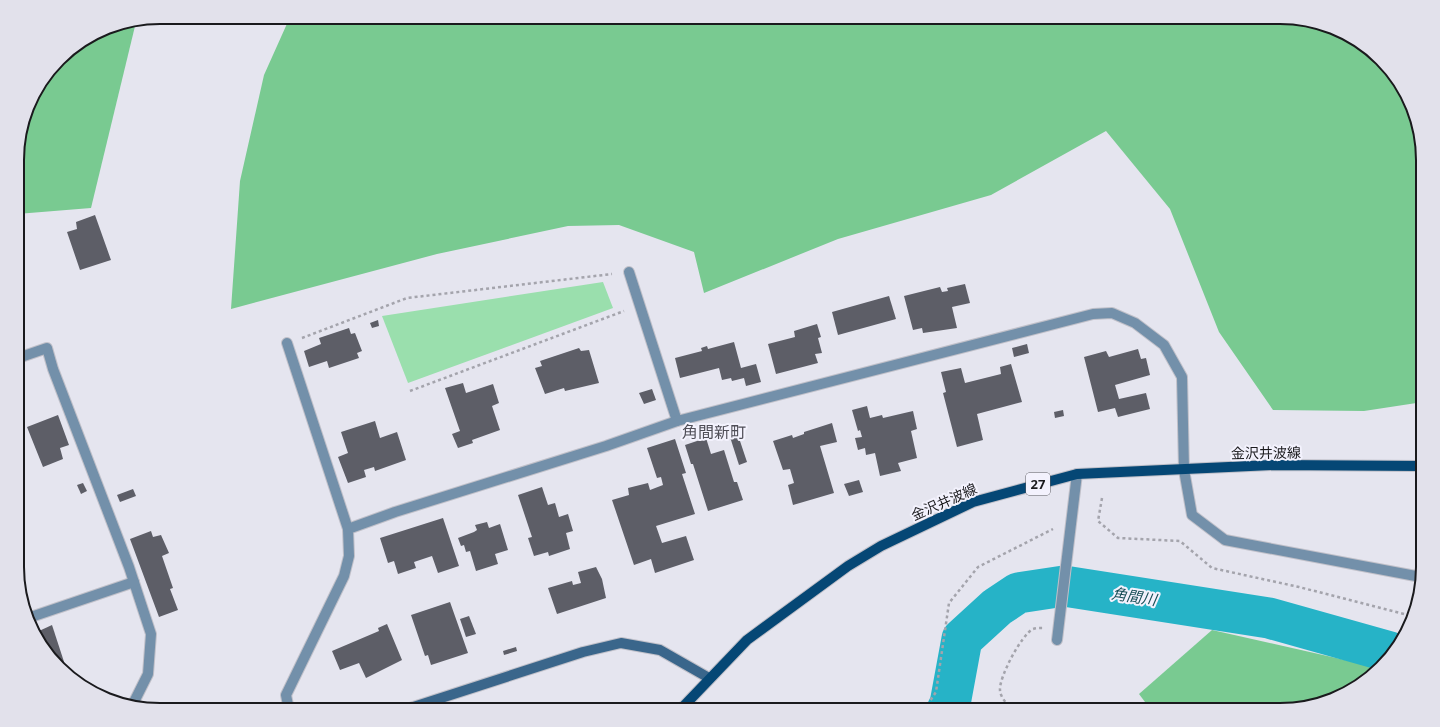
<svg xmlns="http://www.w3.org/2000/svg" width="1440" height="727" viewBox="0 0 1440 727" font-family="'Open Sans','Noto Sans JP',sans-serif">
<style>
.green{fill:#9adfad}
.forest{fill:#79ca91}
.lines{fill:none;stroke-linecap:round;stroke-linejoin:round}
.river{stroke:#26b3c7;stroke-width:41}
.building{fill:#5d5e67}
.lane-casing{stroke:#c0c0c9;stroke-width:12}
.street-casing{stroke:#c0c0c9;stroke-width:12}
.secondary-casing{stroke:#c0c0c9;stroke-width:12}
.primary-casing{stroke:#c0c0c9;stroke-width:12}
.path{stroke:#a4a4ac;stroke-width:2.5;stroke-dasharray:3 3;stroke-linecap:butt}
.lane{stroke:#7390aa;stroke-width:10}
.street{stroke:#7390aa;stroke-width:10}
.secondary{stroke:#3a668b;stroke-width:10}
.primary{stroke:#054775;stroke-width:10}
.labels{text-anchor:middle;stroke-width:4;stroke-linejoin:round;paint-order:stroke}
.shield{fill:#f3f2fd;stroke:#5b5b60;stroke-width:1}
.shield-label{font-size:13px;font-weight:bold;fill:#1a1a1d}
.street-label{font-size:14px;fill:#1a1a1d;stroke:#f3f2fd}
.water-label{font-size:15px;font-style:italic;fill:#164e56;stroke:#f3f2fd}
.quarter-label{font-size:16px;fill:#4f4e57;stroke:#f3f2fd}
.rim{fill:none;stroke:#1a1a1d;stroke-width:2}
</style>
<rect width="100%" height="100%" fill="#e5e5ef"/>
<path class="green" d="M 603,282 L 613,308 L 408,383 L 382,316 Z"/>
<g class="forest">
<path d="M 290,17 L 1280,17 L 1343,32 L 1399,80 L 1422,141 L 1423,402 L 1364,411 L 1273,410 L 1219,332 L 1170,209 L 1106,131 L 991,195 L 838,239 L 704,293 L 694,252 L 619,225 L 568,226 L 437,254 L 231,309 L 240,181 L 264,75 Z"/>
<path d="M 136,22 L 91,208 L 17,214 L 17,150 L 32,97 L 65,53 L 105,28 Z"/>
<path d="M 1212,630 L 1376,667 L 1359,686 L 1289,710 L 1151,710 L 1139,694 Z"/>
</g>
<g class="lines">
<path class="river" d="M 947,710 L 950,704 L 962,639 L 997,607 L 1018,593 L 1064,586 L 1269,618 L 1390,652"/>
</g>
<g class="building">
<path d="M 95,215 L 111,260 L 80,270 L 67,232 L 77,229 L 76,222 Z"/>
<path d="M 965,284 L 970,303 L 952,307 L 957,328 L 923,333 L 922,328 L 913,330 L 904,296 L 940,287 L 942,292 L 948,291 L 947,288 Z"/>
<path d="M 889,296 L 896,319 L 838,335 L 832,312 Z"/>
<path d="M 378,320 L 379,326 L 372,328 L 370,323 Z"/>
<path d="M 817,324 L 821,337 L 818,338 L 822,353 L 815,354 L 818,363 L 776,374 L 768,344 L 795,337 L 794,331 Z"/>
<path d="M 349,328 L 351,334 L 355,333 L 362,351 L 357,353 L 359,358 L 329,368 L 327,361 L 309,367 L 304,351 L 321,344 L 319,338 Z"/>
<path d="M 734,342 L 741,368 L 756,364 L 761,382 L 746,386 L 744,378 L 732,381 L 731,378 L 722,380 L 719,368 L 680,378 L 675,358 L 702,351 L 701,348 L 707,346 L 708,349 Z"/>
<path d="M 1027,344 L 1029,353 L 1014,357 L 1012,348 Z"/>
<path d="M 579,348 L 581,351 L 589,350 L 599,383 L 565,391 L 564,388 L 545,394 L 535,368 L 542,366 L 540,361 Z"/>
<path d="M 1138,349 L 1141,359 L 1146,358 L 1150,375 L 1115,385 L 1119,399 L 1146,393 L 1150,409 L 1118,417 L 1115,408 L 1098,412 L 1084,357 L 1106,351 L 1109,357 Z"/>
<path d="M 1011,364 L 1022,402 L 977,414 L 983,440 L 957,447 L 943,393 L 946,392 L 941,372 L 961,368 L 965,383 L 1001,374 L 1000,367 Z"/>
<path d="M 463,383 L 466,393 L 493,384 L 499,403 L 492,406 L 500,430 L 472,440 L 473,443 L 458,448 L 452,434 L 460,431 L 445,388 Z"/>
<path d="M 652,389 L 656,400 L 644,404 L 639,393 Z"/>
<path d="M 867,406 L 870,418 L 882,415 L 883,418 L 913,411 L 917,429 L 911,431 L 917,458 L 898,463 L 901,471 L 880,476 L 875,453 L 866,455 L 865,448 L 858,450 L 855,438 L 862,437 L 860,430 L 858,431 L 852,410 Z"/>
<path d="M 1063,410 L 1064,416 L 1055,418 L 1054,412 Z"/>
<path d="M 58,415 L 69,445 L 60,448 L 63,459 L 43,467 L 27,427 Z"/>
<path d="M 375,421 L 380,438 L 397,432 L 406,460 L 375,471 L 374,467 L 364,470 L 366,477 L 348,483 L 338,457 L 348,453 L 341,432 Z"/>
<path d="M 832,423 L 837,442 L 820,446 L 834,493 L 793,505 L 788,485 L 794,483 L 790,469 L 783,470 L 773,441 L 792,435 L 793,438 L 804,434 L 804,432 Z"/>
<path d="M 738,435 L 747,462 L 739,465 L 730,437 Z"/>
<path d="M 706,438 L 711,454 L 724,450 L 734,482 L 737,482 L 743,500 L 708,511 L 693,464 L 691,464 L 685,445 Z"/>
<path d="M 675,439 L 686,473 L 682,474 L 695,514 L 656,526 L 662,543 L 686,536 L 694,560 L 655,573 L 651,559 L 634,565 L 612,500 L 629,495 L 628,488 L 648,483 L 650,490 L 663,485 L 661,477 L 657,478 L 647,448 Z"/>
<path d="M 859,480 L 863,492 L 849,496 L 844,484 Z"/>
<path d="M 83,483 L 87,491 L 81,494 L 77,485 Z"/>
<path d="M 542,487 L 548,505 L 555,503 L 559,517 L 568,514 L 573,531 L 566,533 L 570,549 L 549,556 L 548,552 L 534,556 L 528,538 L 532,537 L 518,495 Z"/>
<path d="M 133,489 L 136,496 L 120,502 L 117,495 Z"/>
<path d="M 443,518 L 459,566 L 438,573 L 432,556 L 414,562 L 416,568 L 398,574 L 394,561 L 388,563 L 380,538 Z"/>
<path d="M 487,522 L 489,528 L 500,524 L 508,550 L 495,554 L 498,564 L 476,571 L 470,551 L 466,552 L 464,545 L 461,546 L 458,538 L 474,532 L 477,530 L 475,525 Z"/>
<path d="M 151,531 L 153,537 L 161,535 L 169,553 L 162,556 L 173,588 L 170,589 L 178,610 L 159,617 L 130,539 Z"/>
<path d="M 596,567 L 602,579 L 606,598 L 557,614 L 548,588 L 572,581 L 573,585 L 581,583 L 578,572 Z"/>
<path d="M 450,602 L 468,653 L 431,665 L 428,655 L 425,656 L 411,615 Z"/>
<path d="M 469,616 L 476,634 L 466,637 L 460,619 Z"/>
<path d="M 387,624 L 402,660 L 366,678 L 359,663 L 340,670 L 332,651 L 379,631 L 378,628 Z"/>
<path d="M 52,625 L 67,671 L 46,654 L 43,647 L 39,631 Z"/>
<path d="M 516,647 L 517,651 L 504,655 L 503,651 Z"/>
</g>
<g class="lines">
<g class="lane-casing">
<path id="lane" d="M 1184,470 L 1192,515 L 1225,540 L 1421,577"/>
</g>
<g class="street-casing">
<g id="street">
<path d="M 629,272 L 677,421"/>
<path d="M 287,343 L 348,529"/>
<path d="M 18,358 L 47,348 L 53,369 L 129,567 L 151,634 L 148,674 L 133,704"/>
<path d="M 31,617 L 134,582"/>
<path d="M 1057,640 L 1077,474"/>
<path d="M 289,710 L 286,695 L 344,576 L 349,556 L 348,529 L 395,512 L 606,446 L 677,421 L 1093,314 L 1112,313 L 1135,323 L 1164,345 L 1182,377 L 1184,470"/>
</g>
</g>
<g class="secondary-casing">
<path id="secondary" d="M 404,710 L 583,652 L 621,643 L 660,650 L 709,678"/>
</g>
<g class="primary-casing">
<path id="primary" d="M 680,710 L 747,640 L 848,566 L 881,546 L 973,502 L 1077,474 L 1273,465 L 1423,466"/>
</g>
<g class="path">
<path d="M 302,338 L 407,298 L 612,274"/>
<path d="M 410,391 L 624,311"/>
<path d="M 1102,498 L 1098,521 L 1118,538 L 1180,541 L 1212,568 L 1299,587 L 1412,616"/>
<path d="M 924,710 L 936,692 L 949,603 L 978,567 L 1053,529"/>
<path d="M 1014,710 C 1008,706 1000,697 1000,690 C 999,677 1022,634 1033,629 C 1036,628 1040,628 1043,628"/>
<path d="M 1097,710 L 1126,704 L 1157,710"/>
</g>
<use href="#lane" class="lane"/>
<use href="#street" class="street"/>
<use href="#secondary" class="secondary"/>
<use href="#primary" class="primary"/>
</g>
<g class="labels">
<rect class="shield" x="1026" y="473" width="24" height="22" rx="3"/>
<g class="shield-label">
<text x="1038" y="489">27</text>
</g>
<g class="street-label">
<text transform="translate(1266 453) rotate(-1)" y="5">金沢井波線</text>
<text transform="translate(944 502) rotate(-24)" y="5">金沢井波線</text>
</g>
<g class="water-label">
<text transform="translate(1134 597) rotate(9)" y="5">角間川</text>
</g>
<g class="quarter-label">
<text x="714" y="438">角間新町</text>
</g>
</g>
<path d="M0 0H1440V727H0ZM160 24H1280A136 136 0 0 1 1416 160V567A136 136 0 0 1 1280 703H160A136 136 0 0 1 24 567V160A136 136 0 0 1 160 24Z" fill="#e2e1eb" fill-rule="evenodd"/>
<path class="rim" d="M160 24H1280A136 136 0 0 1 1416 160V567A136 136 0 0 1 1280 703H160A136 136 0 0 1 24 567V160A136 136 0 0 1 160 24Z"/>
</svg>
